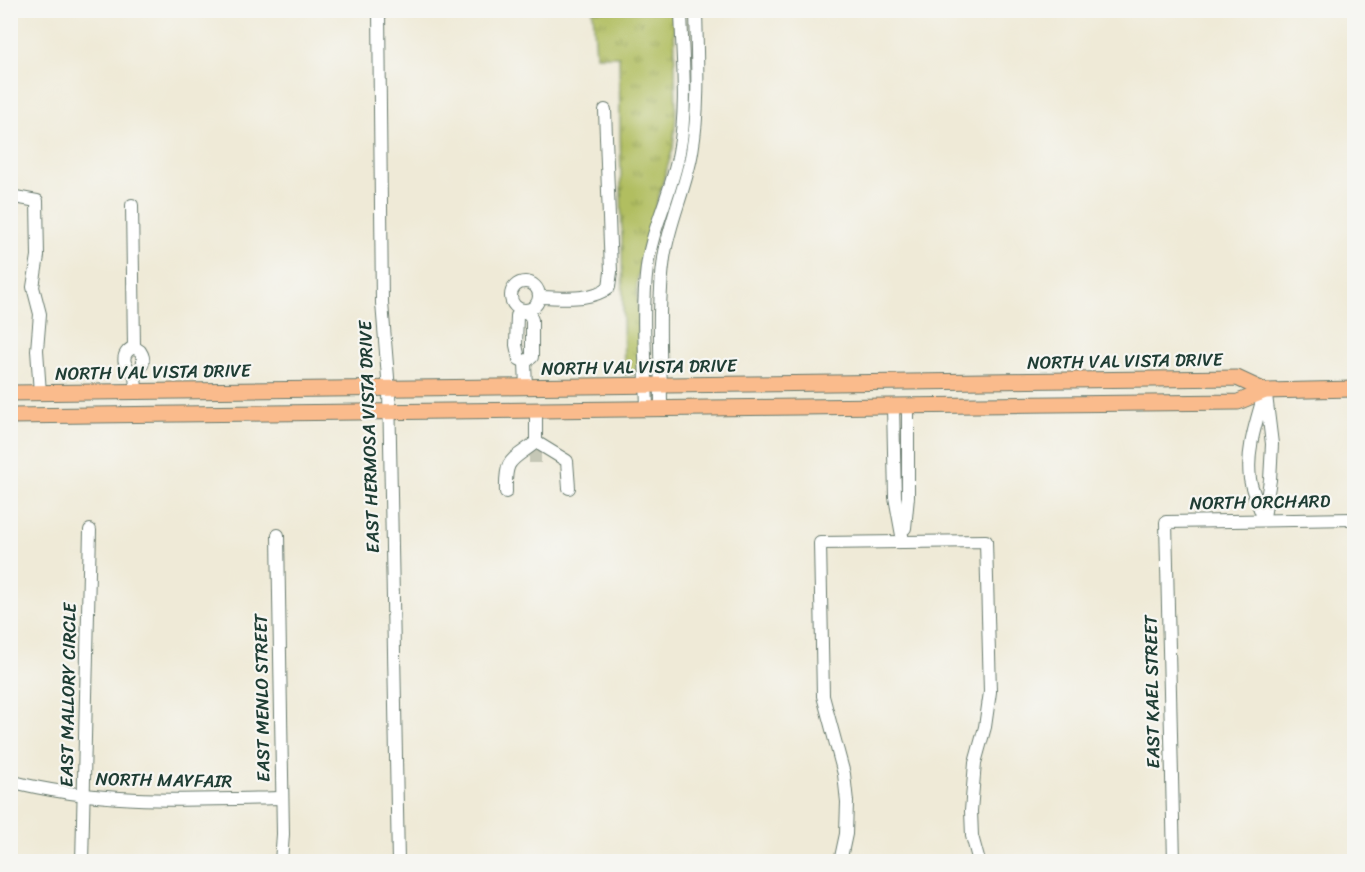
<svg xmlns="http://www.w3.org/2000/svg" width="1365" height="872" viewBox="0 0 1365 872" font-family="Sriracha,sans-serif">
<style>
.park{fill:url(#park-tufts);stroke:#687e4a;stroke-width:1.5}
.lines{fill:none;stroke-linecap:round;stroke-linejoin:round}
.minor-tunnel{stroke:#c5c7b6;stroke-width:12;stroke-dasharray:12 6;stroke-linecap:butt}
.minor-casing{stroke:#687a6d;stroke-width:14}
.major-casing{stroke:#687a6d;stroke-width:17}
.minor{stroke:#fff;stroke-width:12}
.major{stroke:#fabb8c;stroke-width:15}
.labels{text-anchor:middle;stroke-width:4.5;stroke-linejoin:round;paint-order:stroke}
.street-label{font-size:18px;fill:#1f3d34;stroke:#f6f6f2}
</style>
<defs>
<pattern id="park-tufts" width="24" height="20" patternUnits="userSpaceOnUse" patternTransform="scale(1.5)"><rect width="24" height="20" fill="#b1be60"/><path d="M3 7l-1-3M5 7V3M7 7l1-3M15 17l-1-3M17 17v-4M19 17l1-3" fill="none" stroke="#8f9c50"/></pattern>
</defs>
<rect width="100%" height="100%" fill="#f6f6f2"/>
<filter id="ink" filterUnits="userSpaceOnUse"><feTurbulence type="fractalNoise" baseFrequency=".0167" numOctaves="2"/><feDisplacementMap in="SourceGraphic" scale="12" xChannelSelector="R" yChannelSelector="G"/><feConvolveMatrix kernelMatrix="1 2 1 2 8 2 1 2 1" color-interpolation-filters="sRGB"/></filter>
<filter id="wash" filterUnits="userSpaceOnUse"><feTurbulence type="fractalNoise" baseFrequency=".008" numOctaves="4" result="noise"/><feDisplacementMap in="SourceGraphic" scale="24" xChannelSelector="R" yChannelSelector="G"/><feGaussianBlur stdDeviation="1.35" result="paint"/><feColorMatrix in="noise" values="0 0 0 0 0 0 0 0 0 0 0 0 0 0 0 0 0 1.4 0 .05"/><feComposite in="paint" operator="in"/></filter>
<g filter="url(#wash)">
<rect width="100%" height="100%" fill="#efead7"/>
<path class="park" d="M 593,11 L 674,11 L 676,116 L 673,148 L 642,254 L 637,283 L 639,367 L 634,375 L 624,375 L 619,56 L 596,56 Z"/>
</g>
<g filter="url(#ink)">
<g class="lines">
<path class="minor-tunnel" d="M 529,457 L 546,457"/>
<g class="minor-casing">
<g id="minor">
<path d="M 379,10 L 382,303 L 389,390 L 398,862"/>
<path d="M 10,196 L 37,201 L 38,256 L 33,287 L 40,314 L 37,350 L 40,393"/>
<path d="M 132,205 L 134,347"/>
<circle cx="525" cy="296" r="14"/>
<path d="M 539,297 C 562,297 590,302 609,287 L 611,272 L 605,110"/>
<path d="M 524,311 L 530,315 L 532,320 L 532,357 L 525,362 L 519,359 L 516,345 L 517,316 Z"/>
<path d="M 134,347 L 140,351 C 146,360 143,367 135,373 L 136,392"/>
<path d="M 134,347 C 120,353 122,367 135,373"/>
<path d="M 525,362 L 526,388"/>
<path d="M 893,406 L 895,497 L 903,541"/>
<path d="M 647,409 C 646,363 641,314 647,267 C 652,227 672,192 679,152 C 688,106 682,57 681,10"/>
<path d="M 661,409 C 661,359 657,308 664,258 C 669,222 686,188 692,152 C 700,106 697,57 696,10"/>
<path d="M 536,442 L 567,461 L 569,488"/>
<path d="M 506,492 C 505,457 511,462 536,442 L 536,410"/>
<path d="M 1264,517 L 1270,480 L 1272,444 L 1266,395"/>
<path d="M 1264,520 C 1260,507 1252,493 1250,479 C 1246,449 1257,420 1265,391"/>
<path d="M 905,528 L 908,497 L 908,406"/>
<path d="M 278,535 L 283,834 L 281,862"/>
<path d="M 10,781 C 100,805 191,800 282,798"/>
<path d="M 82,862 L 90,530"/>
<path d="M 840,862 L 846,834 L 847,802 L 844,774 L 823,696 L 820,543 L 986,541 L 990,692 L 985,727 L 975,763 L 971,811 L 972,836 L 979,862"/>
<path d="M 1174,862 L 1166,522 L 1354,519"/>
</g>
</g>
<g class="major-casing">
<g id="major">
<path d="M 10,393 L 1237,378 L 1265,391"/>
<path d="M 10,416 L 1238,402 L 1265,391 L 1354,389"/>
</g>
</g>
<use href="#minor" class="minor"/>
<use href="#major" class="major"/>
</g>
</g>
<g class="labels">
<g class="street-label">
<text transform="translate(1125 361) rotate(-1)" y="6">NORTH VAL VISTA DRIVE</text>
<text transform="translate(639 367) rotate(-1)" y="6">NORTH VAL VISTA DRIVE</text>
<text transform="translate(153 372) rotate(-1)" y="6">NORTH VAL VISTA DRIVE</text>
<text transform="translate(369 437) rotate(-92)" y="6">EAST HERMOSA VISTA DRIVE</text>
<text transform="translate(1260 502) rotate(-1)" y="6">NORTH ORCHARD</text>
<text transform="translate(1152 692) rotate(-91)" y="6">EAST KAEL STREET</text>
<text transform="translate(68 695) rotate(-89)" y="6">EAST MALLORY CIRCLE</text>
<text transform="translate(262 698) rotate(-91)" y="6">EAST MENLO STREET</text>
<text transform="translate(164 780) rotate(1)" y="6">NORTH MAYFAIR</text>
</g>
</g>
<rect width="1365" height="872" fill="none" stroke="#f6f6f2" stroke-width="36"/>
</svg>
